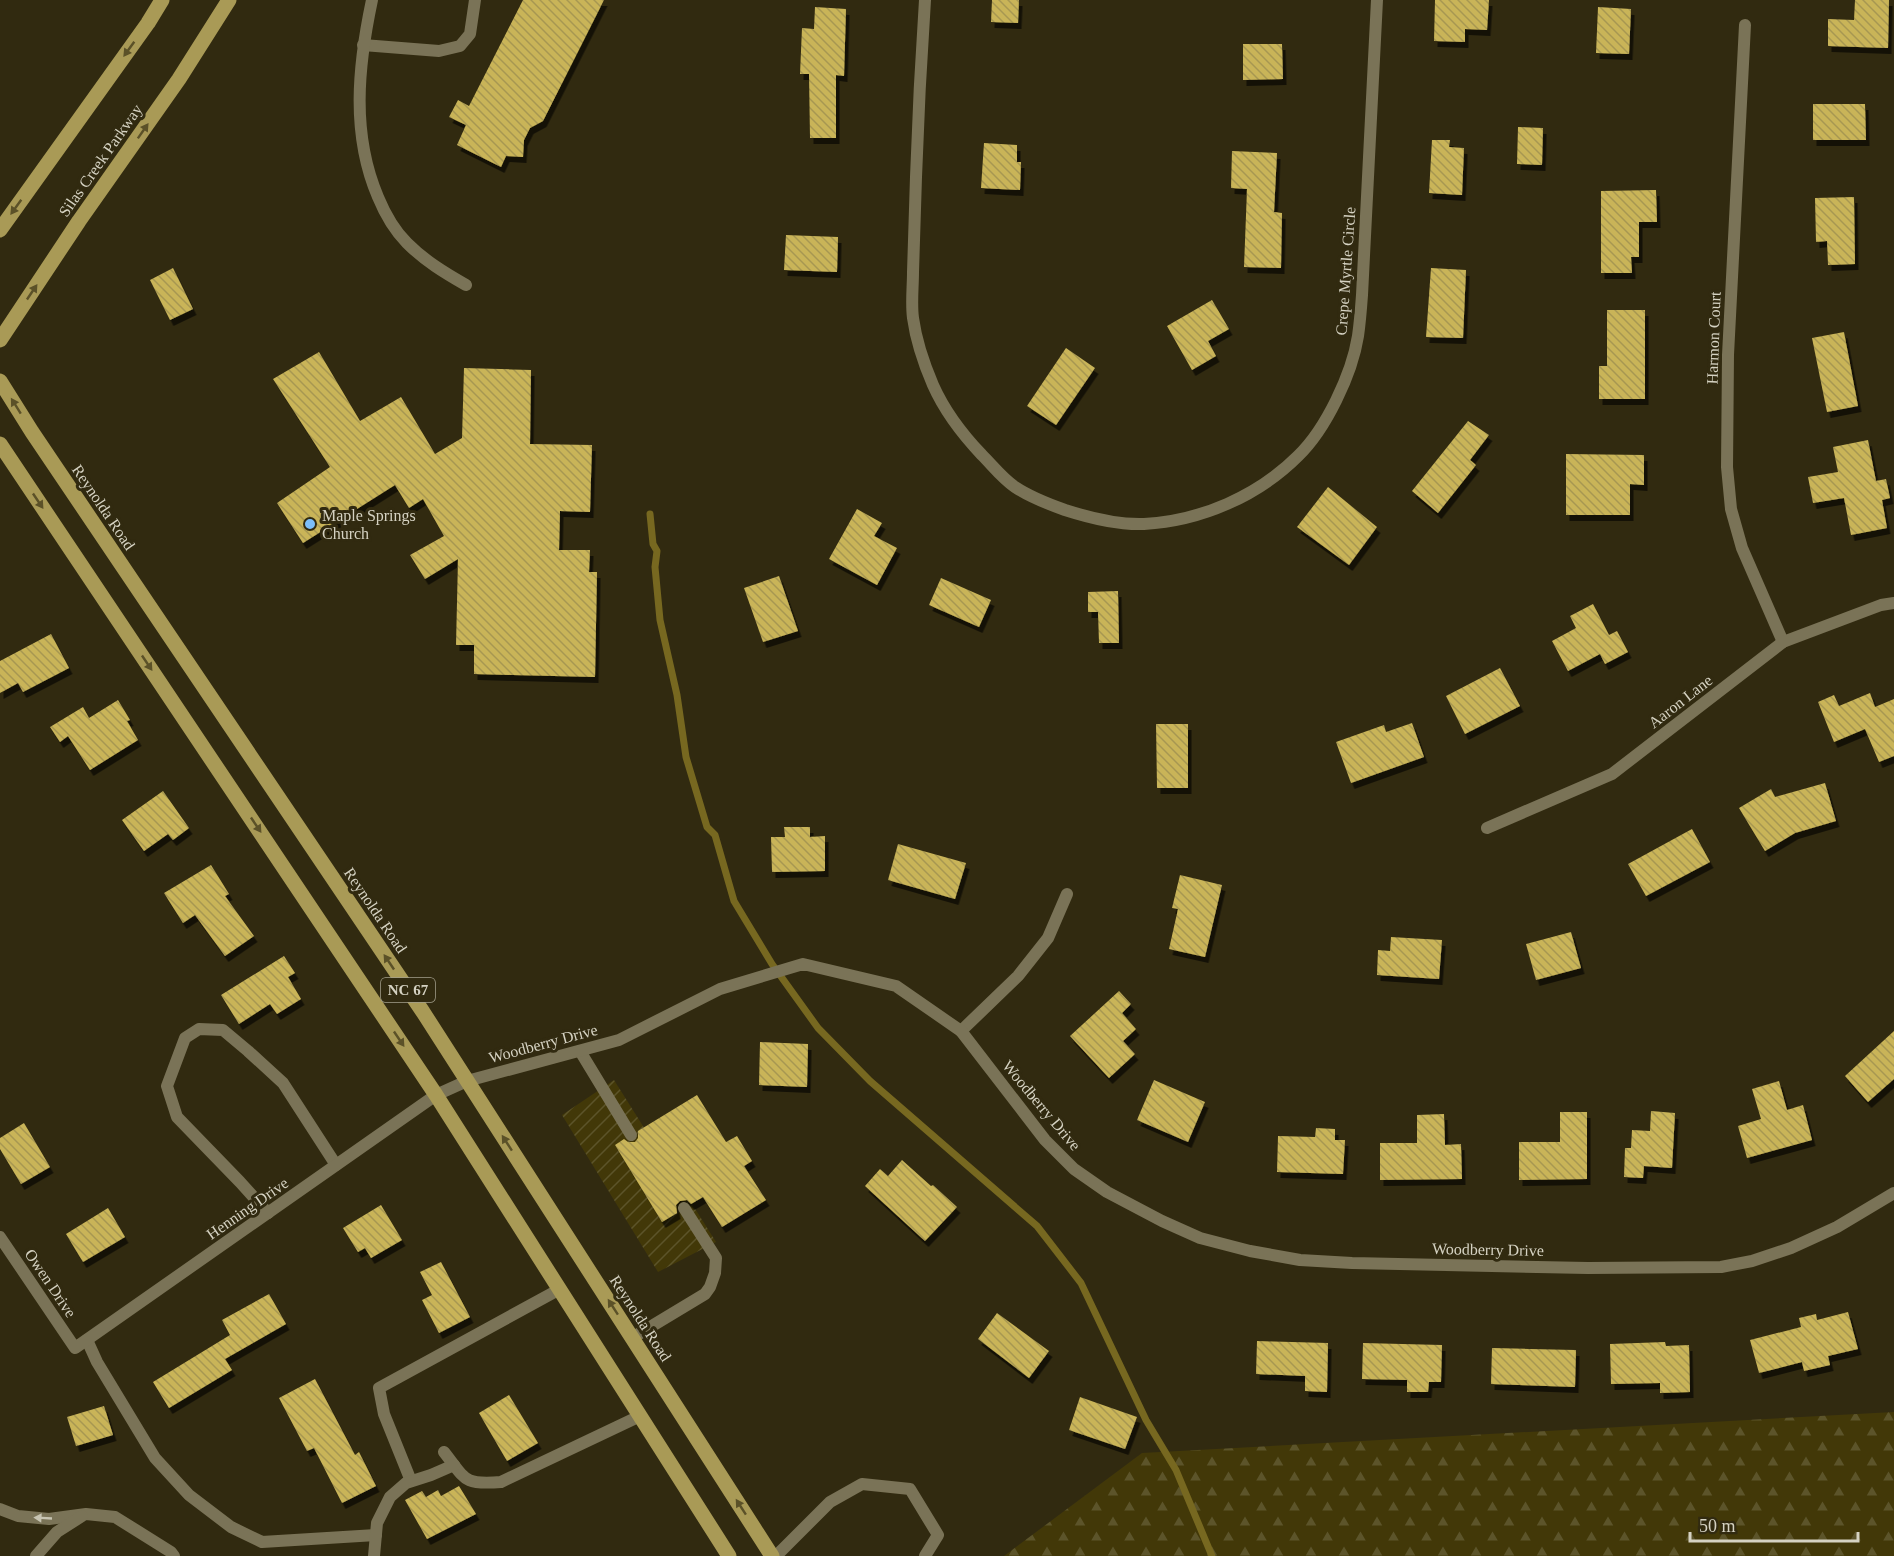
<svg xmlns="http://www.w3.org/2000/svg" width="1894" height="1556" viewBox="0 0 1894 1556" font-family="'Times New Roman',serif">
<style>
.forest{fill:url(#forest-firs)}
.garden{fill:url(#garden-furrows)}
.lines{fill:none;stroke-linecap:round;stroke-linejoin:round}
.stream{stroke:#776820;stroke-width:7}
.building{fill:url(#building-back-hatch);filter:url(#shadow)}
.lane{stroke:#7a7357;stroke-width:12}
.street{stroke:#7a7357;stroke-width:12}
.primary{stroke:#a99a56;stroke-width:15}
.oneway{fill:#5b5128}
.oneway2{fill:#c7c4b2}
.poi-dot{fill:#7cbef9;stroke:#312a10;stroke-width:2}
.labels{text-anchor:middle;stroke-width:6;stroke-linejoin:round;paint-order:stroke}
.shield{fill:#312a10;stroke:#a4a08d;stroke-width:1.5}
.shield-label{font-size:15px;font-weight:bold;fill:#d5d2c2}
.street-label{font-size:16px;fill:#d5d2c2;stroke:#312a10}
.poi-label{font-size:16px;fill:#d5d2c2;stroke:#312a10;text-anchor:start}
</style>
<defs>
<pattern id="forest-firs" width="22" height="20" patternUnits="userSpaceOnUse" patternTransform="scale(1.5)"><rect width="22" height="20" fill="#423808"/><path d="M5 1l3.5 6h-7zM16 11l3.5 6h-7z" fill="#5c542a"/></pattern>
<pattern id="garden-furrows" width="10" height="10" patternUnits="userSpaceOnUse" patternTransform="scale(1.5)"><rect width="10" height="10" fill="#423808"/><path d="M-1 1l2-2M0 10L10 0M9 11l2-2" fill="none" stroke="#5c542a"/></pattern>
<pattern id="building-back-hatch" width="6" height="6" patternUnits="userSpaceOnUse" patternTransform="scale(1.5)"><rect width="6" height="6" fill="#c9b459"/><path d="M-1 5l2 2M0 0l6 6M5-1l2 2" fill="none" stroke="#a79751"/></pattern>
<filter id="shadow"><feDropShadow dx="3.5" dy="6" stdDeviation="0" flood-color="#0009"/></filter>
</defs>
<rect width="100%" height="100%" fill="#312a10"/>
<path class="forest" d="M 1894,1412 L 1894,1556 L 1004,1556 L 1142,1453 Z"/>
<path class="garden" d="M 614,1080 L 716,1242 L 658,1272 L 562,1115 Z"/>
<g class="lines">
<path class="stream" d="M 650,514 L 653,544 L 657,551 L 655,567 L 660,620 L 677,695 L 686,757 L 707,827 L 715,835 L 734,901 L 772,964 L 818,1028 L 870,1081 L 1037,1226 L 1081,1283 L 1146,1420 L 1176,1470 L 1212,1556"/>
</g>
<g class="building">
<path d="M 523,0 L 604,0 L 543,121 L 530,128 L 524,140 L 523,157 L 506,156 L 501,167 L 457,145 L 466,125 L 449,117 L 458,100 L 469,106 Z"/>
<path d="M 992,0 L 1019,0 L 1018,23 L 991,22 Z"/>
<path d="M 1435,0 L 1489,0 L 1487,30 L 1465,29 L 1465,42 L 1434,41 Z"/>
<path d="M 1855,0 L 1889,0 L 1888,48 L 1828,46 L 1828,19 L 1854,20 Z"/>
<path d="M 815,7 L 846,9 L 844,76 L 836,75 L 836,138 L 810,138 L 809,74 L 800,74 L 802,28 L 814,29 Z"/>
<path d="M 1598,7 L 1631,9 L 1629,54 L 1596,53 Z"/>
<path d="M 1243,44 L 1282,44 L 1283,79 L 1243,80 Z"/>
<path d="M 1813,104 L 1865,104 L 1866,140 L 1813,140 Z"/>
<path d="M 1518,127 L 1543,128 L 1542,165 L 1517,164 Z"/>
<path d="M 1432,140 L 1450,140 L 1449,147 L 1464,148 L 1462,195 L 1429,193 Z"/>
<path d="M 984,143 L 1017,145 L 1017,162 L 1021,162 L 1020,190 L 981,188 Z"/>
<path d="M 1232,151 L 1277,153 L 1274,212 L 1282,213 L 1281,268 L 1244,267 L 1247,189 L 1231,188 Z"/>
<path d="M 1656,190 L 1657,222 L 1639,222 L 1639,257 L 1631,257 L 1632,273 L 1601,273 L 1601,191 Z"/>
<path d="M 1854,197 L 1855,264 L 1828,265 L 1827,241 L 1816,242 L 1815,198 Z"/>
<path d="M 786,235 L 838,237 L 837,272 L 784,270 Z"/>
<path d="M 173,268 L 193,309 L 170,320 L 150,280 Z"/>
<path d="M 1431,268 L 1466,270 L 1463,338 L 1426,337 Z"/>
<path d="M 1212,300 L 1229,329 L 1208,341 L 1216,356 L 1192,370 L 1167,326 Z"/>
<path d="M 1607,310 L 1645,310 L 1645,399 L 1599,399 L 1599,366 L 1607,366 Z"/>
<path d="M 1844,332 L 1858,406 L 1827,412 L 1812,338 Z"/>
<path d="M 1066,348 L 1095,368 L 1056,425 L 1027,406 Z"/>
<path d="M 319,352 L 360,421 L 401,397 L 435,454 L 462,438 L 464,368 L 531,370 L 530,444 L 592,445 L 590,512 L 560,511 L 559,550 L 590,550 L 589,572 L 597,572 L 595,677 L 474,674 L 474,645 L 456,645 L 458,559 L 425,579 L 410,555 L 444,536 L 423,499 L 409,508 L 395,485 L 303,543 L 277,503 L 330,467 L 273,379 Z"/>
<path d="M 1468,421 L 1489,435 L 1470,460 L 1476,465 L 1438,513 L 1412,491 Z"/>
<path d="M 1868,440 L 1876,481 L 1886,479 L 1890,498 L 1882,500 L 1887,528 L 1851,535 L 1844,498 L 1813,503 L 1808,477 L 1838,472 L 1833,447 Z"/>
<path d="M 1566,454 L 1644,455 L 1644,485 L 1630,484 L 1630,515 L 1566,515 Z"/>
<path d="M 1328,487 L 1377,527 L 1349,565 L 1297,527 Z"/>
<path d="M 857,509 L 882,523 L 874,536 L 897,548 L 877,585 L 829,559 Z"/>
<path d="M 779,576 L 798,631 L 763,642 L 744,588 Z"/>
<path d="M 941,578 L 991,600 L 979,627 L 929,605 Z"/>
<path d="M 1118,591 L 1119,643 L 1099,643 L 1098,612 L 1088,612 L 1088,592 Z"/>
<path d="M 1593,604 L 1609,635 L 1617,631 L 1628,652 L 1605,664 L 1600,654 L 1568,671 L 1552,641 L 1576,628 L 1570,616 Z"/>
<path d="M 51,634 L 69,668 L 23,692 L 18,683 L 0,693 L 0,661 Z"/>
<path d="M 1500,668 L 1520,706 L 1465,734 L 1446,696 Z"/>
<path d="M 1870,693 L 1875,707 L 1894,699 L 1894,756 L 1879,762 L 1865,729 L 1834,742 L 1818,702 L 1834,695 L 1839,706 Z"/>
<path d="M 118,700 L 130,720 L 127,721 L 138,740 L 90,770 L 68,736 L 60,742 L 50,727 L 83,707 L 89,718 Z"/>
<path d="M 1412,723 L 1424,757 L 1351,783 L 1336,742 L 1384,725 L 1386,732 Z"/>
<path d="M 1156,724 L 1188,724 L 1188,788 L 1157,788 Z"/>
<path d="M 1825,783 L 1836,821 L 1795,833 L 1765,851 L 1739,808 L 1771,789 L 1775,797 Z"/>
<path d="M 163,791 L 189,828 L 173,840 L 168,834 L 144,851 L 122,820 Z"/>
<path d="M 784,827 L 810,827 L 810,837 L 825,836 L 825,871 L 772,872 L 771,837 L 785,837 Z"/>
<path d="M 1692,829 L 1710,862 L 1646,896 L 1628,864 Z"/>
<path d="M 898,844 L 966,863 L 955,899 L 888,880 Z"/>
<path d="M 211,865 L 229,894 L 225,896 L 254,936 L 225,956 L 195,915 L 183,923 L 164,893 Z"/>
<path d="M 1180,875 L 1222,885 L 1205,957 L 1169,949 L 1178,909 L 1172,908 Z"/>
<path d="M 1571,932 L 1581,968 L 1536,980 L 1526,944 Z"/>
<path d="M 1391,937 L 1442,940 L 1439,979 L 1377,975 L 1378,950 L 1390,951 Z"/>
<path d="M 284,956 L 295,973 L 288,977 L 301,999 L 277,1014 L 270,1004 L 239,1024 L 221,995 Z"/>
<path d="M 1119,991 L 1131,1004 L 1122,1013 L 1136,1029 L 1123,1041 L 1135,1054 L 1109,1078 L 1070,1036 Z"/>
<path d="M 1894,1031 L 1894,1079 L 1868,1102 L 1845,1076 Z"/>
<path d="M 760,1042 L 808,1044 L 807,1087 L 759,1085 Z"/>
<path d="M 1154,1080 L 1205,1102 L 1188,1142 L 1137,1120 Z"/>
<path d="M 1779,1081 L 1787,1110 L 1803,1105 L 1812,1140 L 1747,1158 L 1738,1126 L 1761,1119 L 1752,1089 Z"/>
<path d="M 697,1095 L 726,1142 L 737,1136 L 752,1161 L 744,1166 L 766,1200 L 722,1227 L 703,1197 L 691,1204 L 687,1200 L 680,1201 L 676,1205 L 677,1213 L 662,1222 L 615,1145 L 624,1139 L 628,1142 L 635,1142 L 638,1138 L 638,1131 Z"/>
<path d="M 1651,1111 L 1675,1113 L 1672,1168 L 1644,1166 L 1643,1178 L 1624,1177 L 1625,1148 L 1631,1148 L 1632,1130 L 1650,1131 Z"/>
<path d="M 1560,1112 L 1587,1112 L 1587,1179 L 1519,1180 L 1519,1142 L 1560,1142 Z"/>
<path d="M 1444,1114 L 1445,1145 L 1461,1144 L 1462,1179 L 1380,1180 L 1380,1143 L 1417,1143 L 1417,1115 Z"/>
<path d="M 24,1123 L 50,1167 L 21,1184 L 0,1149 L 0,1138 Z"/>
<path d="M 1316,1128 L 1335,1129 L 1335,1140 L 1345,1140 L 1343,1174 L 1277,1172 L 1278,1136 L 1315,1137 Z"/>
<path d="M 902,1160 L 931,1186 L 933,1185 L 957,1207 L 925,1241 L 865,1186 L 880,1169 L 888,1176 Z"/>
<path d="M 381,1205 L 402,1240 L 371,1258 L 365,1248 L 358,1252 L 343,1228 Z"/>
<path d="M 108,1208 L 125,1237 L 83,1262 L 66,1234 Z"/>
<path d="M 441,1262 L 470,1317 L 439,1333 L 422,1300 L 432,1295 L 420,1272 Z"/>
<path d="M 269,1294 L 286,1324 L 225,1359 L 232,1370 L 169,1408 L 153,1382 L 230,1335 L 222,1320 Z"/>
<path d="M 1848,1312 L 1858,1349 L 1828,1356 L 1830,1365 L 1804,1371 L 1802,1362 L 1759,1373 L 1750,1340 L 1801,1327 L 1799,1318 L 1816,1314 L 1817,1320 Z"/>
<path d="M 997,1313 L 1049,1351 L 1029,1378 L 978,1339 Z"/>
<path d="M 1257,1341 L 1328,1343 L 1327,1392 L 1305,1391 L 1305,1376 L 1256,1374 Z"/>
<path d="M 1665,1342 L 1666,1346 L 1689,1345 L 1690,1392 L 1660,1393 L 1660,1383 L 1611,1384 L 1610,1344 Z"/>
<path d="M 1363,1343 L 1442,1345 L 1441,1382 L 1429,1382 L 1428,1392 L 1407,1392 L 1407,1380 L 1362,1379 Z"/>
<path d="M 1492,1348 L 1576,1350 L 1575,1387 L 1491,1384 Z"/>
<path d="M 315,1379 L 355,1455 L 359,1452 L 376,1486 L 342,1503 L 314,1448 L 307,1451 L 279,1398 Z"/>
<path d="M 509,1395 L 538,1443 L 507,1461 L 479,1413 Z"/>
<path d="M 1080,1397 L 1137,1417 L 1125,1449 L 1069,1430 Z"/>
<path d="M 104,1406 L 113,1435 L 76,1446 L 67,1417 Z"/>
<path d="M 459,1486 L 476,1514 L 427,1539 L 405,1500 L 422,1491 L 426,1497 L 438,1490 L 441,1496 Z"/>
</g>
<g class="lines">
<g class="lane">
<path d="M 363,45 L 439,51 L 460,46 L 470,34 L 475,0"/>
<path d="M 580,1051 L 631,1135"/>
<path d="M 268,1213 L 240,1182 L 177,1117 L 167,1086 L 185,1038 L 199,1029 L 223,1030 L 248,1051 L 283,1083 L 336,1165"/>
<path d="M 632,1338 L 705,1294 L 710,1287 L 715,1273 L 716,1258 L 684,1208"/>
<path d="M 87,1340 L 97,1362 L 155,1458 L 189,1495 L 231,1527 L 262,1542 L 376,1535"/>
<path d="M 444,1452 C 466,1480 463,1485 501,1482 L 640,1416"/>
<path d="M 411,1481 L 384,1414 L 379,1388 L 560,1289"/>
<path d="M 0,1509 L 18,1516 L 49,1519 L 86,1514 L 115,1517 L 171,1552 L 174,1556"/>
<path d="M 36,1556 L 57,1532 L 82,1516"/>
<path d="M 374,1556 L 377,1523 L 390,1497 L 406,1483 L 431,1475 L 454,1465"/>
<path d="M 776,1556 L 830,1502 L 862,1484 L 910,1489 L 938,1535 L 925,1556"/>
</g>
<g class="street">
<path d="M 372,0 C 358,66 351,134 378,197 C 385,214 394,230 407,243 C 425,261 445,273 466,285"/>
<path d="M 925,0 C 921,59 918,118 916,177 C 915,209 914,240 913,272 C 913,287 911,303 913,318 C 916,340 924,364 933,385 C 945,412 962,434 982,455 C 993,466 1002,478 1015,487 C 1030,497 1048,504 1065,510 C 1090,518 1118,525 1144,524 C 1201,521 1258,496 1298,456 C 1326,429 1352,374 1358,336 C 1360,322 1361,309 1362,295 L 1377,0"/>
<path d="M 1745,25 L 1728,355 L 1727,467 L 1731,509 L 1742,548 L 1783,642"/>
<path d="M 1487,828 L 1612,774 L 1783,642 L 1881,605 L 1894,603"/>
<path d="M 961,1031 L 1018,976 L 1048,938 L 1067,894"/>
<path d="M 0,1237 L 75,1348 L 436,1095 L 467,1081 L 619,1040 L 720,989 L 803,964 L 896,986 L 961,1031 L 1045,1140 L 1074,1169 L 1107,1192 L 1162,1221 L 1200,1238 L 1250,1251 L 1300,1260 L 1352,1263 L 1588,1268 L 1721,1267 L 1752,1261 L 1791,1248 L 1837,1227 L 1894,1193"/>
</g>
<g class="primary">
<path d="M 0,230 L 148,23 L 162,0"/>
<path d="M 0,340 L 79,221 L 179,79 L 229,0"/>
<path d="M 0,381 L 32,432 L 423,1012 L 772,1556"/>
<path d="M 0,444 L 436,1095 L 729,1556"/>
</g>
</g>
<defs><path id="oneway-solid" d="M-6-.8H1V-3.2L6.5 0L1 3.2V.8H-6Z" transform="scale(1.5)"/></defs>
<g class="oneway">
<use href="#oneway-solid" transform="translate(129 49) rotate(126)"/>
<use href="#oneway-solid" transform="translate(143 131) rotate(-55)"/>
<use href="#oneway-solid" transform="translate(16 207) rotate(126)"/>
<use href="#oneway-solid" transform="translate(32 292) rotate(-56)"/>
<use href="#oneway-solid" transform="translate(16 406) rotate(-122)"/>
<use href="#oneway-solid" transform="translate(38 501) rotate(56)"/>
<use href="#oneway-solid" transform="translate(147 663) rotate(56)"/>
<use href="#oneway-solid" transform="translate(256 825) rotate(56)"/>
<use href="#oneway-solid" transform="translate(389 962) rotate(-124)"/>
<use href="#oneway-solid" transform="translate(399 1039) rotate(56)"/>
<use href="#oneway-solid" transform="translate(507 1143) rotate(-123)"/>
<use href="#oneway-solid" transform="translate(613 1307) rotate(-123)"/>
<use href="#oneway-solid" transform="translate(741 1507) rotate(-123)"/>
</g>
<use class="oneway2" href="#oneway-solid" transform="translate(43 1518) rotate(-177)"/>
<circle class="poi-dot" cx="310" cy="524" r="6"/>
<g class="labels">
<rect class="shield" x="381" y="978" width="54" height="24" rx="4.5"/>
<g class="shield-label">
<text x="408" y="995">NC 67</text>
</g>
<g class="street-label">
<text transform="translate(100 160) rotate(-55)" y="6">Silas Creek Parkway</text>
<text transform="translate(1345 271) rotate(-86)" y="6">Crepe Myrtle Circle</text>
<text transform="translate(1713 338) rotate(-88)" y="6">Harmon Court</text>
<text transform="translate(104 507) rotate(56)" y="6">Reynolda Road</text>
<text transform="translate(1680 701) rotate(-38)" y="6">Aaron Lane</text>
<text transform="translate(376 910) rotate(56)" y="6">Reynolda Road</text>
<text transform="translate(543 1043) rotate(-15)" y="6">Woodberry Drive</text>
<text transform="translate(1042 1105) rotate(50)" y="6">Woodberry Drive</text>
<text transform="translate(247 1208) rotate(-35)" y="6">Henning Drive</text>
<text transform="translate(1488 1249) rotate(1)" y="6">Woodberry Drive</text>
<text transform="translate(51 1283) rotate(56)" y="6">Owen Drive</text>
<text transform="translate(641 1318) rotate(57)" y="6">Reynolda Road</text>
</g>
<g class="poi-label">
<text x="322" y="521">Maple Springs<tspan x="322" dy="18">Church</tspan></text>
</g>
</g>
<path d="M1690 1532v9h168v-9" fill="none" stroke="#d5d2c2" stroke-width="3"/>
<text x="1699" y="1532" font-size="18" fill="#d5d2c2" stroke="#312a10" stroke-width="4.5" paint-order="stroke">50 m</text>
</svg>
